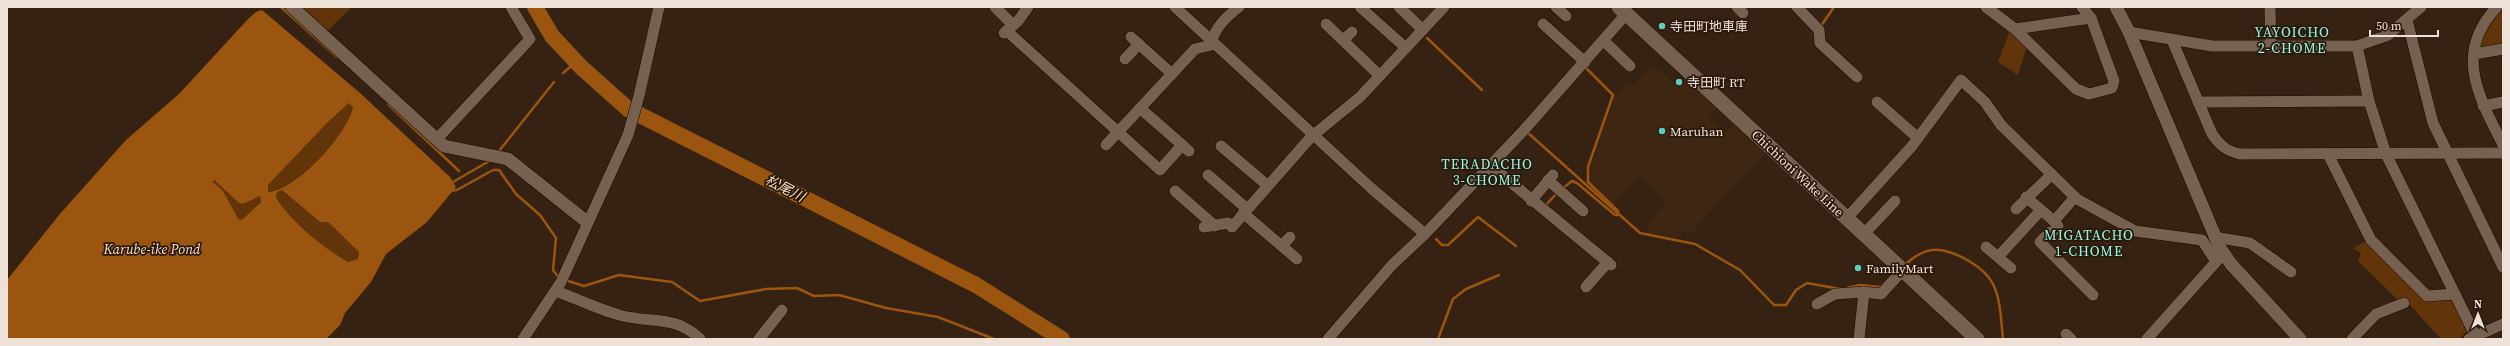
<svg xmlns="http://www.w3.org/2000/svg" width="2510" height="346" viewBox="0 0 2510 346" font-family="'Source Serif 4','Noto Sans JP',serif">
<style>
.built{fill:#3f2612}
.green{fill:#623409}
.water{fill:#9b550f;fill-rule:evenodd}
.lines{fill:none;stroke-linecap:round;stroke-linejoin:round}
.stream{stroke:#9b550f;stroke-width:2.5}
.river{stroke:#9b550f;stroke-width:16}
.minor-casing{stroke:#1c0b01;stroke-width:12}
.tertiary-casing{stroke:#1c0b01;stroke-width:14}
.secondary-casing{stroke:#1c0b01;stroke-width:16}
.minor{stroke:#76604f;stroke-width:11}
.tertiary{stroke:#76604f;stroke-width:13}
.secondary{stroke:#76604f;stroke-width:15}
.poi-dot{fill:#58cec0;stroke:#2b1809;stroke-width:1.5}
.labels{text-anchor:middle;stroke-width:3.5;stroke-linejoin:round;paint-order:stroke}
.poi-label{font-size:13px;fill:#eee1d7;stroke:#2b1809;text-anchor:start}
.street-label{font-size:13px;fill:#eee1d7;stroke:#2b1809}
.neighbourhood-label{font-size:14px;letter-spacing:1px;fill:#8ff8e9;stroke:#2b1809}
.water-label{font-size:14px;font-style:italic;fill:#f3dfd0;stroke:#2b1809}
</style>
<rect width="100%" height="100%" fill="#352213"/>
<g class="built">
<path d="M 1403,7 L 1437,7 L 1421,25 Z"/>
<path d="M 1652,64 L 1679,87 L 1687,77 L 1717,107 L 1709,116 L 1726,133 L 1734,124 L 1765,153 L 1689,235 L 1684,231 L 1678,239 L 1648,233 L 1648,223 L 1666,201 L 1640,175 L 1614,204 L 1591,183 L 1589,176 L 1614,96 L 1628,81 L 1633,85 Z"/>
</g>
<g class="green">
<path d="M 299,7 L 352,7 L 327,31 Z"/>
<path d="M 2499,10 L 2503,10 L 2503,47 L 2485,50 L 2479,46 L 2483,34 Z"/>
<path d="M 2010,30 L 2027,46 L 2018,75 L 1998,62 Z"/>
<path d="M 349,103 L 353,108 C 346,135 297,189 268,192 L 268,185 L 328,122 Z"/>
<path d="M 214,180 L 239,203 L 243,204 L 260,196 L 261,202 L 243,219 L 239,220 L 223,191 L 213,182 Z"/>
<path d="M 282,190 L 320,222 L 328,222 L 359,252 L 358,259 L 348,262 C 321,246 294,224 276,198 L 277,192 Z"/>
<path d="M 2367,241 L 2421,296 L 2451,299 L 2456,302 L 2468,330 L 2461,337 L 2461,339 L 2441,339 L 2410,305 L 2402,299 L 2398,300 L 2358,261 L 2361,253 L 2353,248 Z"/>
</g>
<path class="water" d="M 262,10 L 360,93 L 450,177 L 456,187 L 427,222 L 386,254 L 371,282 L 345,313 L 340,325 L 326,339 L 7,339 L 7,280 L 59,215 L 126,140 L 179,94 L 249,18 L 256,12 ZM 349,103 L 353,108 C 346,135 297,190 268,192 L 268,185 L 328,122 ZM 214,180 L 239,203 L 243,204 L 260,196 L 261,202 L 243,219 L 239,220 L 223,191 L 213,182 ZM 282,190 L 320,222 L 328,222 L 359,252 L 358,259 L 348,262 C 321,246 294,224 276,198 L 277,192 Z"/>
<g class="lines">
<g class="stream">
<path d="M 281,7 L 337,57"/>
<path d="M 1821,26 L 1834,7"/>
<path d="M 1427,38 L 1482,90"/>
<path d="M 1586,68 L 1613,95 L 1588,167 L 1588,182 L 1618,211 L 1618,214"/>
<path d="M 563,73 L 576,62"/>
<path d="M 388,104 L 459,171"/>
<path d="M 1527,132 L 1640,233 L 1695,244 L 1740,270 L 1774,305 L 1786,305 L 1796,290 L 1807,283 L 1840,289"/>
<path d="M 499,151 L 554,82"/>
<path d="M 453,182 L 491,160"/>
<path d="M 1562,189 L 1572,181 L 1577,183 L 1615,215 L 1618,215"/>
<path d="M 450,191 L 457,190 L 493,170 L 499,170 L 516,194 L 540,215 L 556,238 L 553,270 L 559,278"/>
<path d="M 1545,206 L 1558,192"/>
<path d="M 1436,239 L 1442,245 L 1448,245 L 1478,217 L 1516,246"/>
<path d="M 1907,263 C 1916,255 1927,248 1940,250 C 1959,253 1984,267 1993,284 C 2001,300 2001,322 2003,339"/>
<path d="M 565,280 L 584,286 L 619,275 L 672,282 L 700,301 L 766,289 L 797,288 L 814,296 L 839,295 L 886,308 L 938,317 L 994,339"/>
<path d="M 1847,288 L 1860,285 L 1880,287"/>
<path d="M 1438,339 L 1453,299 L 1466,289 L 1499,275"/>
</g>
<path class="river" d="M 535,7 L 552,36 L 581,67 L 628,109 L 976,285 L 1062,339"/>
<g class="minor-casing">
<g id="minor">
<path d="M 995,7 L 1013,25"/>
<path d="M 1175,7 L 1371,188 L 1425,234"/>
<path d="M 1360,7 L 1406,48"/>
<path d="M 1399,7 L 1423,30"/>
<path d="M 1556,7 L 1566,16"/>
<path d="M 1737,7 L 1743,13"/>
<path d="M 1797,7 L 1819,30 L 1820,43 L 1857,77"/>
<path d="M 1986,7 L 2015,29 L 2076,89 L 2089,94 L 2112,88 L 2114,81 L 2091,18 L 2082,7"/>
<path d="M 2270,7 L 2271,47"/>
<path d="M 2497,7 C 2453,53 2479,97 2503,145"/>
<path d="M 2407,20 L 2433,123 L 2503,267"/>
<path d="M 1326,24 L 1380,76"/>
<path d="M 1543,24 L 1585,62"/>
<path d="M 2015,29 L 2091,18"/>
<path d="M 1007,31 L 1160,170 L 1182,145"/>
<path d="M 2129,32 L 2212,46 L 2357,46 L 2388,35 L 2421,7"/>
<path d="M 1004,33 L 1018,21 L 1028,7"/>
<path d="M 1131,37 L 1172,74"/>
<path d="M 1343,40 L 1352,32"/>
<path d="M 2172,40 L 2212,134 C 2220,145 2226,151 2240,154 L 2503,153"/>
<path d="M 1604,41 L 1630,66"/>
<path d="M 2357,46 L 2369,101 L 2386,154 L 2477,339"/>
<path d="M 2474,54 L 2503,49"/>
<path d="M 1125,59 L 1139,44"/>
<path d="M 1877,102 L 1918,138"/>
<path d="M 2198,102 L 2369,101"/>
<path d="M 2483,106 L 2503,102"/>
<path d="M 1140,108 L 1189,151"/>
<path d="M 436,140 L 530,39 L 511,7"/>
<path d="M 1106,145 L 1195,49 L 1211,45 C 1214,28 1226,17 1239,7"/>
<path d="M 1221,146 L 1267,185"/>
<path d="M 2328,154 L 2371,240 L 2427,296 L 2455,294"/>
<path d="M 1490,165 L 1611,265"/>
<path d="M 1208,175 L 1246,208"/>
<path d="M 1548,180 L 1583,211"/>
<path d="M 1175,191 L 1215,226"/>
<path d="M 2026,197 L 2054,221"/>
<path d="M 2075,197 L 2054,221 L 2058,226 L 2054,231 L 2050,232 L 2040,242 L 2093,295"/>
<path d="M 1531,201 L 1553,175"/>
<path d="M 2016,209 L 2052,174"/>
<path d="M 1243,213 L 1297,259"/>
<path d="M 1847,218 L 1912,146 L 1961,80 L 1985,102 L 2001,125 L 2077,199 L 2135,231 L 2202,240 L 2213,257 L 2224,254"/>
<path d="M 1204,227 L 1228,223 L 1232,227 L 1311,137 L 1360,97 L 1444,7"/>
<path d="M 1864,234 L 1895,201"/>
<path d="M 2214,237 L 2250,243 L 2291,272"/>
<path d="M 1282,246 L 1290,237"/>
<path d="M 1986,247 L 2011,268"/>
<path d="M 1998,257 L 2041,210"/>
<path d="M 1586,287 L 1608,262"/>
<path d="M 556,291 C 577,299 598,309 619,315 C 650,324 675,314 700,339"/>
<path d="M 1817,304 L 1835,294 L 1864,292"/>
<path d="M 2066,334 L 2071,339"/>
<path d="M 523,339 L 561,282 L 628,135 L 639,96 L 659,7"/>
<path d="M 759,339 L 782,310"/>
<path d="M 1328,339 L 1392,265 L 1425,234 L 1524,130 L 1627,13"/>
<path d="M 1859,339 L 1864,292 L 1881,294 L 1903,270"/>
<path d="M 2147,339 L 2223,254"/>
<path d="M 2352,339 L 2376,314 L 2404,303"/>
<path d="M 2469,339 L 2503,324"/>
</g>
</g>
<g class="tertiary-casing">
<g id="tertiary">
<path d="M 292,7 L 444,146 L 508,159 L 587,222"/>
<path d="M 2116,7 L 2129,32 L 2220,248 L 2231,264 L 2300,339"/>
</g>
</g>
<g class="secondary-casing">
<path id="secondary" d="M 1619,7 L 1977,339"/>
</g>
<use href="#minor" class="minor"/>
<use href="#tertiary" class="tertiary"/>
<use href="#secondary" class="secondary"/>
</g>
<g class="poi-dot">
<circle cx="1662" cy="26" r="4"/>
<circle cx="1679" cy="82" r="4"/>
<circle cx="1662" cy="131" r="4"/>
<circle cx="1858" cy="268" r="4"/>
</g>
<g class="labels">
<g class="poi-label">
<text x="1670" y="31">寺田町地車庫</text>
<text x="1687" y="87">寺田町 RT</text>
<text x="1670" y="136">Maruhan</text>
<text x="1866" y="273">FamilyMart</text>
</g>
<g class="street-label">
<text transform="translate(1798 173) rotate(43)" y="5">Chichioni Wake Line</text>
</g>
<g class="neighbourhood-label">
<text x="2292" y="37">YAYOICHO<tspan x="2292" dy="16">2-CHOME</tspan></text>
<text x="1487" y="169">TERADACHO<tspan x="1487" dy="16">3-CHOME</tspan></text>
<text x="2089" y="240">MIGATACHO<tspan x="2089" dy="16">1-CHOME</tspan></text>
</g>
<g class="water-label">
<text transform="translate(785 188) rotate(27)" y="5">松尾川</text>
<text x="152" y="254">Karube-ike Pond</text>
</g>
</g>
<rect width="2510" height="346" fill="none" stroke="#eee1d7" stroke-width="16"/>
<g transform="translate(2478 314)" stroke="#2b1809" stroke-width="3" paint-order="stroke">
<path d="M0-3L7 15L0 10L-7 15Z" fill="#eee1d7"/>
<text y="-6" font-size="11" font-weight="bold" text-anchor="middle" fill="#eee1d7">N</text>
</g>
<path d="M2370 30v6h68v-6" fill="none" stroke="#eee1d7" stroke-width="2"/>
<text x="2376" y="30" font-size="12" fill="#eee1d7" stroke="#2b1809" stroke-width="3" paint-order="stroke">50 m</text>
</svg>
